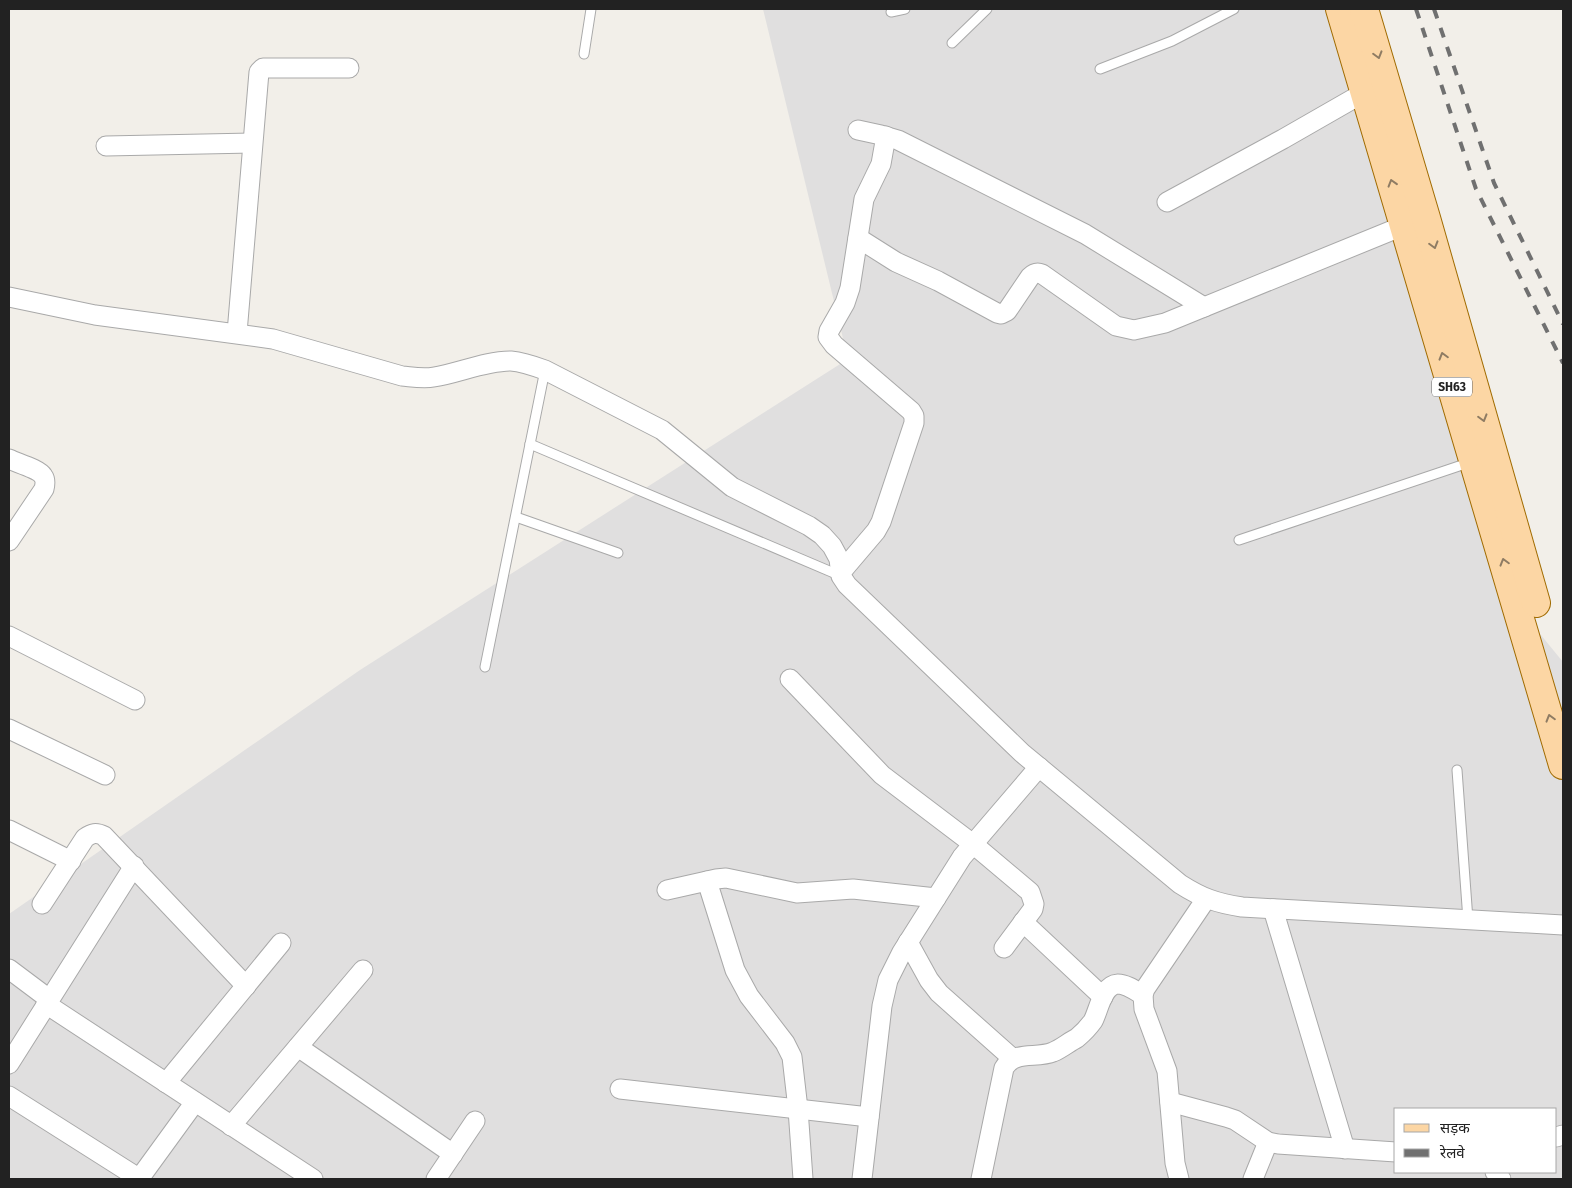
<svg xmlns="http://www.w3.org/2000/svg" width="1572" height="1188" viewBox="0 0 1572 1188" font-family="'Fira Sans','Noto Sans Devanagari',sans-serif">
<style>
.residential{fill:#e0dfdf;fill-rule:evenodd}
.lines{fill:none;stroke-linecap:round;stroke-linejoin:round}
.lane-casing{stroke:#a9a9a9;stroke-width:11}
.street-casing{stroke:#a9a9a9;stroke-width:21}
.primary-casing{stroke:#a06b00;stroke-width:30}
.lane{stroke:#fff;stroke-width:9}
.street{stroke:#fff;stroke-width:19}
.primary{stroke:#fcd6a4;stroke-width:28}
.rail{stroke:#707070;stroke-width:4;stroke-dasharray:10 10;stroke-linecap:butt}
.oneway{stroke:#8f7c63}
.labels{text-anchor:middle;stroke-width:5;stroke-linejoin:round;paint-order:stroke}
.shield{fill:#fff;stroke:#646464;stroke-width:1}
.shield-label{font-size:12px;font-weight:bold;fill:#222}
</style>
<rect width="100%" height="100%" fill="#f2efe9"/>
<path class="residential" d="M 763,9 L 1379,9 L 1536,629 L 1563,662 L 1563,1179 L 9,1179 L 9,914 L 360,670 L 848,359 ZM 1396,1109 L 1556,1109 L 1556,1172 L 1396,1172 Z"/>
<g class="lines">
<g class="lane-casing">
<g id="lane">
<path d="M 891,12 L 905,9"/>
<path d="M 952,43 L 987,9"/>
<path d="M 584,54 L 591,9"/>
<path d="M 1100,69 L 1172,41 L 1234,9"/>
<path d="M 530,444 L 841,576"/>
<path d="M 516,517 L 618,553"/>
<path d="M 1239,540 L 1471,462"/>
<path d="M 485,667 L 545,370"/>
<path d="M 1457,770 L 1468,920"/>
</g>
</g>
<g class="street-casing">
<g id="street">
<path d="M 858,130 L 881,135 L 898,140 L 1085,234 L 1204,307"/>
<path d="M 106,146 L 252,143"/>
<path d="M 1167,202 L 1283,139 L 1365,92"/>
<path d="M 858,238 L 896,262 L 938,281 L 997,313 L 1001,314 L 1007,311 L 1030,277 C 1034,273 1037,272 1042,274 L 1116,326 L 1134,330 L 1165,323 L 1415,221"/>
<path d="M 9,297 L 95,315 L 273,339 L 402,376 C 413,377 423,379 434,377 C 459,373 485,361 511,361 C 523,362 534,366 545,370 L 662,430 L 732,487 L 809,526 L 822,535 L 832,546 L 839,559 L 841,576 L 847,585 L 1022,753 L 1180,884 C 1202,898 1216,903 1242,907 L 1563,925"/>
<path d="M 237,333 L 259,72 L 263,68 L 349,68"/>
<path d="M 9,459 C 17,463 39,469 43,476 C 46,480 45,485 44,489 L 9,541"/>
<path d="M 842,571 L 876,531 L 881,522 L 914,423 L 914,416 L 911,411 L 834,345 L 828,337 L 829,331 L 845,303 L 850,288 L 864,199 L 881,164 L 886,136"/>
<path d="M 9,636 L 135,700"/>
<path d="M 790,679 L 882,775 L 973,844 L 1030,892 L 1034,904 L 1033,909 L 1004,948"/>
<path d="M 9,729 L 105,775"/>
<path d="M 9,830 L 71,861"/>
<path d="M 707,881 L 735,970 L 749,996 L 785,1043 L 792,1057 L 798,1109 L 803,1179"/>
<path d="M 667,890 L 716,879 L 726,878 L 797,893 L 853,889 L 936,898"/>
<path d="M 42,904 L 85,838 C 92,833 96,832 104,836 L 246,986"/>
<path d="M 1273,909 L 1345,1149"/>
<path d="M 1023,922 L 1103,997"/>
<path d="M 908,942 L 929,980 L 939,993 L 1012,1058"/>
<path d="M 9,969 L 49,999"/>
<path d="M 46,1004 L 313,1179"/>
<path d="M 298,1047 L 453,1154"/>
<path d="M 9,1064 L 134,866"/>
<path d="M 166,1083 L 281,943"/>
<path d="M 620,1089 L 869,1117"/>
<path d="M 9,1096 L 140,1179"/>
<path d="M 1170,1102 L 1226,1117 L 1235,1120 L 1268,1142 L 1278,1144 L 1396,1152"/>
<path d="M 231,1126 L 363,970"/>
<path d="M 1556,1137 L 1563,1135"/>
<path d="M 1495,1172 L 1501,1179"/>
<path d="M 139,1179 L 195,1102"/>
<path d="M 436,1179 L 475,1121"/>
<path d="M 862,1179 L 879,1032 L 882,1006 L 888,980 L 902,952 L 962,857 L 1039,767"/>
<path d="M 981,1179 L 1004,1068 C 1014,1050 1036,1059 1053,1052 C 1061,1049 1069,1042 1077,1038 C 1083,1033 1088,1028 1093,1021 C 1099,1010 1102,985 1118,984 C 1126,984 1136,991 1143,995"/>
<path d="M 1179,1179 L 1175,1163 L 1167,1071 L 1144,1009 L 1143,995 L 1145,989 L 1206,899"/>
<path d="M 1253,1179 L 1268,1142"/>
</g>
</g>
<g class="primary-casing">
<g id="primary">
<path d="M 1340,9 L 1563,765"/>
<path d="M 1364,9 L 1426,218 L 1536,603"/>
</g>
</g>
<use href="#lane" class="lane"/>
<use href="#street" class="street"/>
<use href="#primary" class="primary"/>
<g class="rail">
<path d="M 1416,9 L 1476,189 L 1563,363"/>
<path d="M 1434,9 L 1494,183 L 1563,324"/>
</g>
</g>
<defs><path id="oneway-chevron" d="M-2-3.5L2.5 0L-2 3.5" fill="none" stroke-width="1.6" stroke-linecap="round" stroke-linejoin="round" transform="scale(1.25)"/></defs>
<g class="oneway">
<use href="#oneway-chevron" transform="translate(1378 55) rotate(74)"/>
<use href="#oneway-chevron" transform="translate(1392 183) rotate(-107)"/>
<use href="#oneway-chevron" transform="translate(1434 245) rotate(74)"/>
<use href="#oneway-chevron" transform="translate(1443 356) rotate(-106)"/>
<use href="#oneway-chevron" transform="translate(1483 418) rotate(74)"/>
<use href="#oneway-chevron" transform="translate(1504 562) rotate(-106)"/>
<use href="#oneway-chevron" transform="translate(1550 718) rotate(-106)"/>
</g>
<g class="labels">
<rect class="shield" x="1432" y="377.5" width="40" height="19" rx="4"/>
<g class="shield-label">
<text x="1452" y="391">SH63</text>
</g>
</g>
<rect width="1572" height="1188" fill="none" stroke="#222222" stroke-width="20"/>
<rect x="1394" y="1108" width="162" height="65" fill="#ffffff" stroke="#a7a7a7"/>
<rect x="1404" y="1124" width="25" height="8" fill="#fcd6a4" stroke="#a7a7a7"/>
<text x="1440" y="1133" font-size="15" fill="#222222">सड़क</text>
<rect x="1404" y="1149" width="25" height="8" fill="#707070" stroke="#a7a7a7"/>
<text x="1440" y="1158" font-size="15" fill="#222222">रेलवे</text>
</svg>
